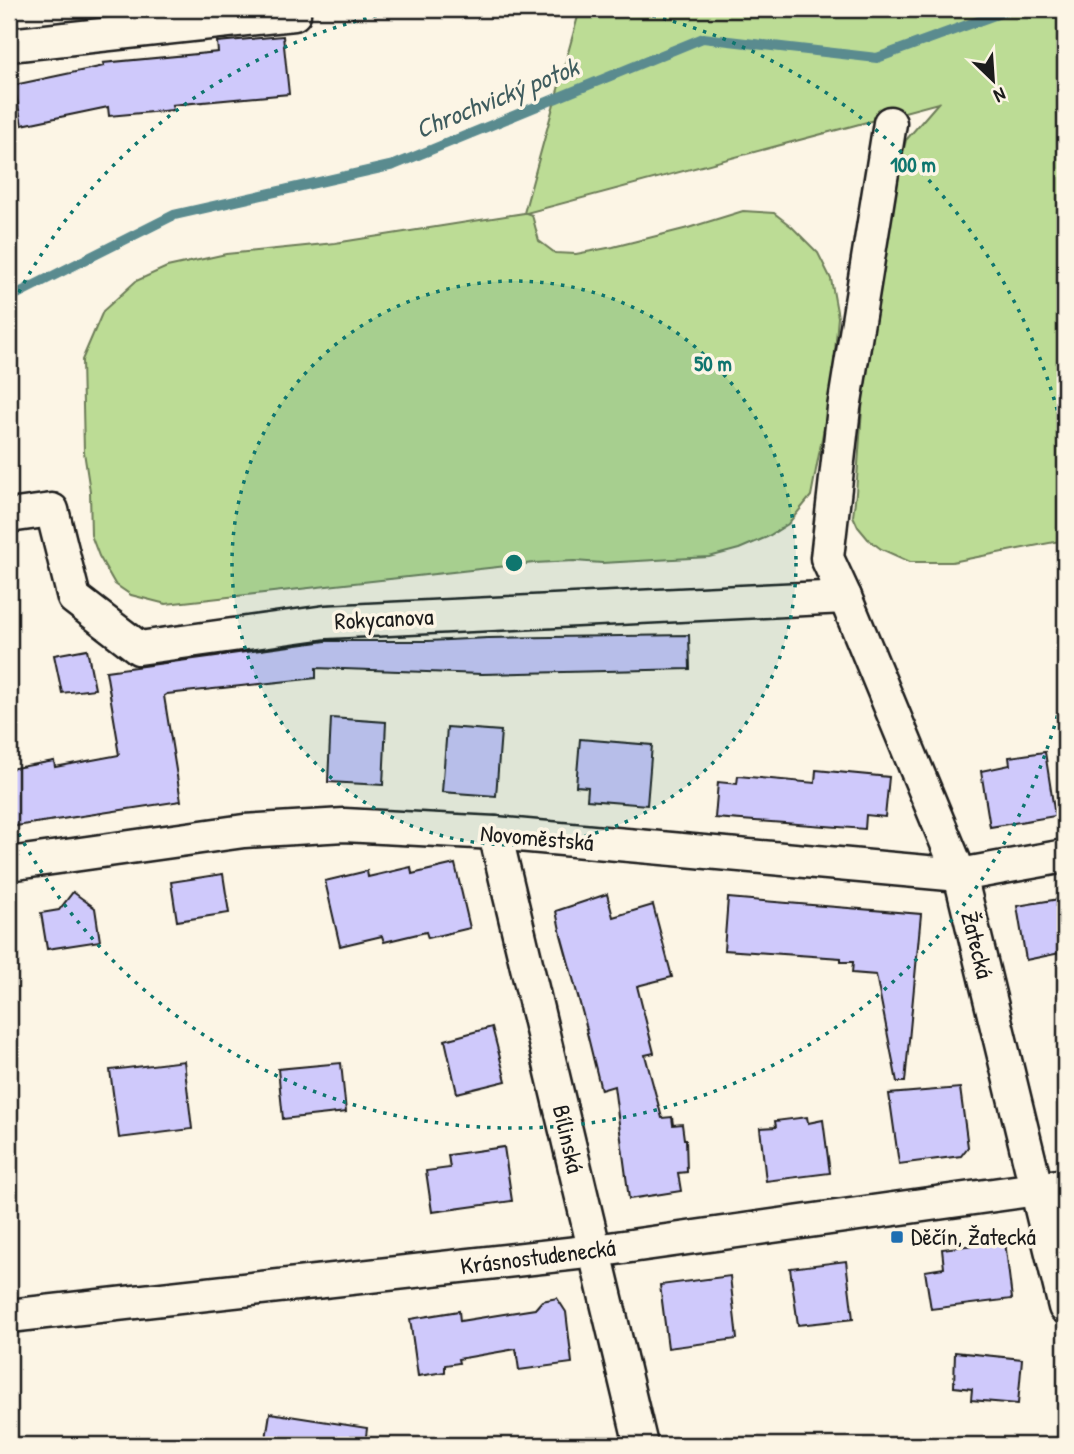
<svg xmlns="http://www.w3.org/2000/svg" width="1074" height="1454" viewBox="0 0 1074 1454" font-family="'Patrick Hand',sans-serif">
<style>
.green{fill:#bcdc95;stroke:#6c7c58;stroke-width:2}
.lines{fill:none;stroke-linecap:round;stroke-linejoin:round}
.stream{stroke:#5a8b8f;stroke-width:10}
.building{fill:#cfc9fb;stroke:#1c1c1c;stroke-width:2}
.street-casing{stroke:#1c1c1c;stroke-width:37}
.street{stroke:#fcf5e5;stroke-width:32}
.ring{fill:none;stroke:#0f766e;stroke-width:3.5;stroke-dasharray:3.5 7}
.poi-dot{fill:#1f6fb2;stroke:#fcf5e5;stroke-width:2.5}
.labels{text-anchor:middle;stroke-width:7;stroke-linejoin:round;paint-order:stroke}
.street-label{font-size:24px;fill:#1c1c1c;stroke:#fcf5e5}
.poi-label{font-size:24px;fill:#1c1c1c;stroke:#fcf5e5;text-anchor:start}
.water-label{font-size:26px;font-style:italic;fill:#405d5f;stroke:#fcf5e5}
.centre{fill:#0f766e;stroke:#fcf5e5;stroke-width:3.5}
.ring-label{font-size:21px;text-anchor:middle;font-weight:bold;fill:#0f766e;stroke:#fcf5e5;stroke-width:7;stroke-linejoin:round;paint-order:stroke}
</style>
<rect width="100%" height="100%" fill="#fcf5e5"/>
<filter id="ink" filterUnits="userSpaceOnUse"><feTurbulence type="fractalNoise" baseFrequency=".0143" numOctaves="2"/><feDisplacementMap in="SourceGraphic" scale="14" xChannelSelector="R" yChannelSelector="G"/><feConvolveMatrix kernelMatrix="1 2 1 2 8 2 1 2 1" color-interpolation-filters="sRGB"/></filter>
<g filter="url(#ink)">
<path class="green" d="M 580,9 L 1065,9 L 1065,540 L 952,562 L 910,562 L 881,549 L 868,539 L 858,527 L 853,516 L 856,493 L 865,368 L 887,216 L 906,140 L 938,103 L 526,213 L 532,215 L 539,241 L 555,253 L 576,254 L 613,247 L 688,228 L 743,211 L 774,213 L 792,227 L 818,253 L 831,279 L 838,317 L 832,386 L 811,496 L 788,524 L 767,537 L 739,549 L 709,557 L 602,563 L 574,561 L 534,563 L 166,604 L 131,595 L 115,584 L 99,556 L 91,535 L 90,491 L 84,452 L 82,360 L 103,311 L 136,281 L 167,267 L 226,254 L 335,243 L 524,213 Z"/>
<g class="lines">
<path class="stream" d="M 9,298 L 174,215 L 394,165 L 703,38 L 877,58 L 1011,9"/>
</g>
<g class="building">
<path d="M 283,36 L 289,94 L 172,105 L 173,110 L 109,116 L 108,107 L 22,125 L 14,85 L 104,66 L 103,63 L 218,52 L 217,42 Z"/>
<path d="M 689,635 L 690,669 L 482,674 L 316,668 L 316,678 L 167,694 L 164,696 L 181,801 L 9,827 L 9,769 L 54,761 L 55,767 L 119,755 L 117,743 L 118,742 L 106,671 L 326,641 L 428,641 L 488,638 Z"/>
<path d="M 87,649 L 95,689 L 62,693 L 54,655 Z"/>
<path d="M 331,718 L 386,722 L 383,785 L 328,782 Z"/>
<path d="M 447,727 L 501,731 L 496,796 L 442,792 Z"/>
<path d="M 580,739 L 652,745 L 647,805 L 587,800 L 588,787 L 576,786 Z"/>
<path d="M 1045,752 L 1055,816 L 990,827 L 981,771 L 1010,765 L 1009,757 Z"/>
<path d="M 816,770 L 889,777 L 885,817 L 866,815 L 865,829 L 715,818 L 718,782 L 737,784 L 738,776 L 815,783 Z"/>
<path d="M 455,864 L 470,928 L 428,938 L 426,932 L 384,942 L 382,936 L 340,946 L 325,881 L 367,871 L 368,877 L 411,867 L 412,874 Z"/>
<path d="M 223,874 L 229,913 L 177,921 L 171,882 Z"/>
<path d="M 73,892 L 95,908 L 100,941 L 47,949 L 41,913 L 59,910 Z"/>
<path d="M 607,894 L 613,917 L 653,905 L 672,977 L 637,986 L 654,1053 L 645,1055 L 662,1118 L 672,1117 L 673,1125 L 682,1124 L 684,1139 L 686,1139 L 687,1172 L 678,1173 L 681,1191 L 629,1199 L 614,1086 L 601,1090 L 586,1029 L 587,1029 L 561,935 L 556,911 Z"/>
<path d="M 728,898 L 921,914 L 905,1082 L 897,1082 L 876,975 L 852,973 L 853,962 L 841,962 L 841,958 L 724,950 Z"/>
<path d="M 1065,898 L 1065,952 L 1026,960 L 1017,906 Z"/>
<path d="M 492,1027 L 506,1081 L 457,1093 L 445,1040 Z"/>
<path d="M 184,1061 L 192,1129 L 119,1138 L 110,1070 Z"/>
<path d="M 341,1063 L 346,1112 L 283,1119 L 278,1069 Z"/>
<path d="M 960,1088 L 968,1147 L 961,1156 L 899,1164 L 889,1094 Z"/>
<path d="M 807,1117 L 808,1123 L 823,1120 L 830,1173 L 766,1181 L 760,1128 L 776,1127 L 775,1121 Z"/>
<path d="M 504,1147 L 512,1201 L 432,1212 L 426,1171 L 450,1168 L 448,1155 Z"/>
<path d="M 1005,1241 L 1012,1299 L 931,1309 L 925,1271 L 944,1268 L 942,1249 Z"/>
<path d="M 846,1261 L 853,1319 L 798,1325 L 790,1268 Z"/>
<path d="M 730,1276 L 737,1339 L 668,1348 L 660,1285 Z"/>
<path d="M 557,1298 L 566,1312 L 572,1363 L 519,1370 L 516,1349 L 458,1359 L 459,1363 L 445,1365 L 445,1372 L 418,1376 L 410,1319 L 459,1311 L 460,1321 L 535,1309 L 542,1301 Z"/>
<path d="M 955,1352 L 1022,1359 L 1018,1404 L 971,1400 L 972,1389 L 954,1387 Z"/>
<path d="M 270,1413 L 367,1428 L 365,1445 L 265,1445 Z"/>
</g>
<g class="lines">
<g class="street-casing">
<g id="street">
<path d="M 9,45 L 294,14"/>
<path d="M 890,123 L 844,408 L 827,558 L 845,597 L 960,875 L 1065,1307"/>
<path d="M 9,516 L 52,510 L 74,598 L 139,648 L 326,622 L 845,597"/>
<path d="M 495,833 L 641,1445"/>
<path d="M 9,864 L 244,831 L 344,825 L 495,833 L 960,875 L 1065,856"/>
<path d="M 9,1316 L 595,1251 L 1065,1185"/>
</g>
</g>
<use href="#street" class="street"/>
</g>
</g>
<circle cx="514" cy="563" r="282" fill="#0f766e" fill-opacity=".12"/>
<g class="ring">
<circle cx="514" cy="563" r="282"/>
<path d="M1065 685A564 564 0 0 1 9 815M9 311A564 564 0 0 1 406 9M622 9A564 564 0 0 1 1065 441"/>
</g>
<rect class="poi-dot" x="890" y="1230" width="14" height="14" rx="3.5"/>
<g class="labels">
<g class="street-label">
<text transform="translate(384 619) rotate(-3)" y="8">Rokycanova</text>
<text transform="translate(537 838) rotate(5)" y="8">Novoměstská</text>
<text transform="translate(977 945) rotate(76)" y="8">Žatecká</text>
<text transform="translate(568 1139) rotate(77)" y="8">Bílinská</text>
<text transform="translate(538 1257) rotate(-7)" y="8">Krásnostudenecká</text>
</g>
<g class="poi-label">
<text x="911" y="1245">Děčín, Žatecká</text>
</g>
<g class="water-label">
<text transform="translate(497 98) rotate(-22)" y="9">Chrochvický potok</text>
</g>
</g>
<circle cx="514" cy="563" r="10" class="centre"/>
<g class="ring-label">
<text x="913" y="172">100 m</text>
<text x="713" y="371">50 m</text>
</g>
<rect width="1074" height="1454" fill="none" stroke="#fcf5e5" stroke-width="35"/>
<rect x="18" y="18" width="1039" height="1419" fill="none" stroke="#1c1c1c" stroke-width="2.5" filter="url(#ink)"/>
<g transform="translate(993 80) rotate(155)" stroke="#fcf5e5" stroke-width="5" paint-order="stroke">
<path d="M0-5L12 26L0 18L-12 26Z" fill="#1c1c1c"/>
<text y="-10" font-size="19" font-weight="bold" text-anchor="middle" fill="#1c1c1c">N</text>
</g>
</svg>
